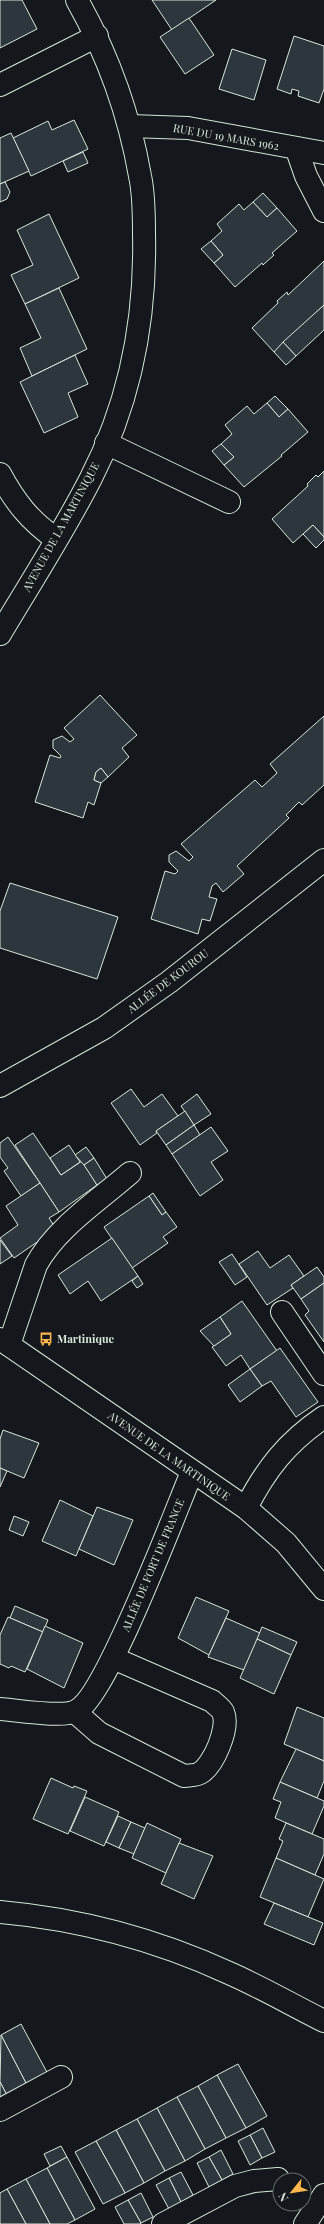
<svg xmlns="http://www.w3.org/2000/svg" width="324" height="2224" viewBox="0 0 324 2224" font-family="'Playfair Display',serif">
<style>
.building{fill:#2c363c;stroke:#d8e6dc}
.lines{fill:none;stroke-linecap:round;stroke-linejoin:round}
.minor-casing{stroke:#d8e6dc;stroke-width:24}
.minor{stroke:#14181c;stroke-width:22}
.labels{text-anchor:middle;stroke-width:3;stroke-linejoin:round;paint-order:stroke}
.street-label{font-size:11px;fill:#d8e6dc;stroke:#14181c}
.poi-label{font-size:11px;font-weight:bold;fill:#d8e6dc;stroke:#14181c;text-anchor:start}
</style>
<rect width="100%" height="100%" fill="#14181c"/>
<g class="building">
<path d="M 0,0 L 22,0 L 37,29 L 0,48 Z"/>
<path d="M 152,0 L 216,0 L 172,30 Z"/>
<path d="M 189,18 L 214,55 L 185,74 L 160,37 Z"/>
<path d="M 294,36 L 324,46 L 324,89 L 319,103 L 298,96 L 299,91 L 292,89 L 291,94 L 277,89 Z"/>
<path d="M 232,49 L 266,60 L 254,100 L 219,89 Z"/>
<path d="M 74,120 L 88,149 L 31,176 L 13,138 L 48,121 L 52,130 Z"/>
<path d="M 11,133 L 29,171 L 0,184 L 0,138 Z"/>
<path d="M 83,152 L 88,163 L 68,172 L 63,161 Z"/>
<path d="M 5,182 L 10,192 L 7,199 L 0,202 L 0,184 Z"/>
<path d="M 263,193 L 277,208 L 267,217 L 253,202 Z"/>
<path d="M 253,202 L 267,217 L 277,208 L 297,231 L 272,253 L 274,255 L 263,265 L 262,263 L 235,287 L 214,263 L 223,255 L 211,241 L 222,231 L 217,224 L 239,204 L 244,210 Z"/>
<path d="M 49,214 L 79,278 L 25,304 L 11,275 L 33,265 L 17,230 Z"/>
<path d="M 211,241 L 223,255 L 214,263 L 201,249 Z"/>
<path d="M 324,261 L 324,305 L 274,352 L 252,328 L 278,303 L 277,301 L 287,292 L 288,295 Z"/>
<path d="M 59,288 L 87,349 L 32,376 L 20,348 L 41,338 L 25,304 Z"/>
<path d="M 324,305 L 324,330 L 296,356 L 283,342 Z"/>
<path d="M 283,342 L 296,356 L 286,365 L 274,352 Z"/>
<path d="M 75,355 L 88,384 L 68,393 L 78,417 L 44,433 L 20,382 Z"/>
<path d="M 275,396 L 288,409 L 279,417 L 267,403 Z"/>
<path d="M 267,403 L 279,417 L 288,409 L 308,432 L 281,455 L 282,456 L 244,487 L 224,465 L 234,457 L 221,444 L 232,434 L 225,425 L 247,406 L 254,414 Z"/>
<path d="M 221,444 L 234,457 L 224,465 L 212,451 Z"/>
<path d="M 324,471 L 324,537 L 313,525 L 293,543 L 272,519 L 308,486 L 307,484 L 316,475 L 318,477 Z"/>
<path d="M 313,525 L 324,537 L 324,540 L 316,548 L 303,534 Z"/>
<path d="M 100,695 L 137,735 L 122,748 L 129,757 L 108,777 L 101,768 L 96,772 L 94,780 L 101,783 L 94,805 L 88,802 L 83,818 L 35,802 L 50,755 L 60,758 L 61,756 L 53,748 L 53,740 L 62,736 L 70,742 L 74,739 L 64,728 Z"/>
<path d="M 324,716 L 324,785 L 302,805 L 299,802 L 286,815 L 289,818 L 237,866 L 244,874 L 223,892 L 216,883 L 212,886 L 209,897 L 217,899 L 210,921 L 202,919 L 198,934 L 151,919 L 165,871 L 175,874 L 178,871 L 169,862 L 169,855 L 176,851 L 189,861 L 193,857 L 181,844 L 255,780 L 262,787 L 277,773 L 270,764 Z"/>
<path d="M 101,768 L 108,777 L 101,783 L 94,780 L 96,772 Z"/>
<path d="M 10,883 L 118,917 L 97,979 L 0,948 L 0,911 Z"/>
<path d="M 131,1089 L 144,1107 L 162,1094 L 178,1116 L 156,1131 L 157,1133 L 140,1145 L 111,1103 Z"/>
<path d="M 197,1094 L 211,1114 L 194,1125 L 181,1106 Z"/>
<path d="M 185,1111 L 194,1125 L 166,1145 L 156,1131 Z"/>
<path d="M 194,1125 L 200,1135 L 172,1154 L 166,1145 Z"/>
<path d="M 211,1127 L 228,1151 L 211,1162 L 223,1180 L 200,1196 L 172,1154 Z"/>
<path d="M 33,1133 L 61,1175 L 82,1161 L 97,1185 L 59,1212 L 15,1145 Z"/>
<path d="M 8,1137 L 40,1183 L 21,1196 L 4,1171 L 8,1168 L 0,1157 L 0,1143 Z"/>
<path d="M 69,1145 L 80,1162 L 61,1175 L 50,1158 Z"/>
<path d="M 86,1147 L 94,1158 L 84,1165 L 75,1155 Z"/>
<path d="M 94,1158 L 107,1179 L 97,1185 L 84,1165 Z"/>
<path d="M 40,1183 L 59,1212 L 49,1218 L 56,1229 L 14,1258 L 0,1238 L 18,1225 L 6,1206 Z"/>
<path d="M 153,1193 L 166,1212 L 162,1215 L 149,1196 Z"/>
<path d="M 149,1196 L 162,1215 L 166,1212 L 177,1227 L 163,1237 L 168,1243 L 132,1268 L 104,1227 Z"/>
<path d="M 112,1238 L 138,1276 L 101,1301 L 88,1281 L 70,1294 L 58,1275 Z"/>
<path d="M 0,1240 L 12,1256 L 0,1264 Z"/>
<path d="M 258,1251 L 270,1268 L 289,1255 L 304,1276 L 291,1285 L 293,1288 L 267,1305 L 239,1264 Z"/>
<path d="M 232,1254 L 247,1277 L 235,1285 L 219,1262 Z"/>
<path d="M 317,1267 L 324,1277 L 324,1283 L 301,1299 L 291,1285 Z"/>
<path d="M 138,1276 L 143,1284 L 137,1288 L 132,1281 Z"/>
<path d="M 324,1283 L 324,1342 L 305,1315 L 309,1311 L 301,1299 Z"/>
<path d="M 242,1301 L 277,1351 L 250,1369 L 241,1355 L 226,1366 L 212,1347 L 231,1334 L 220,1317 Z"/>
<path d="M 220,1317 L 231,1334 L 214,1346 L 200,1331 Z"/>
<path d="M 280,1348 L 318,1402 L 296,1417 L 271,1381 L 262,1386 L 250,1369 Z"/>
<path d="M 250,1369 L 262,1386 L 240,1402 L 228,1385 Z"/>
<path d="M 3,1430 L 39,1443 L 24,1478 L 0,1468 L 0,1439 Z"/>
<path d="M 0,1468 L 7,1471 L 0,1487 Z"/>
<path d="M 60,1500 L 93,1516 L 76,1556 L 42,1541 Z"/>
<path d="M 97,1507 L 133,1520 L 114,1565 L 79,1549 Z"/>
<path d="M 14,1516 L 29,1522 L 23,1536 L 9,1530 Z"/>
<path d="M 196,1597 L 229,1611 L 209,1655 L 178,1638 Z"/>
<path d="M 15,1606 L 48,1620 L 43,1632 L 10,1618 Z"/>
<path d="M 8,1617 L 43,1632 L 25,1672 L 11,1666 L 9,1668 L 0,1664 L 0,1635 Z"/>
<path d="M 226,1618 L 260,1633 L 244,1670 L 208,1657 Z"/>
<path d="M 45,1626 L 83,1643 L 64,1688 L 27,1669 Z"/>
<path d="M 262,1627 L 297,1642 L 291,1655 L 257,1639 Z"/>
<path d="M 257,1639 L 291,1655 L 274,1694 L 240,1678 Z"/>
<path d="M 297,1707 L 324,1718 L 324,1761 L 284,1744 Z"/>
<path d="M 296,1749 L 324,1761 L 324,1781 L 317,1798 L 280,1782 Z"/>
<path d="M 51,1778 L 73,1788 L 74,1786 L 87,1791 L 68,1834 L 33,1819 Z"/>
<path d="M 280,1782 L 324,1801 L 324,1806 L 312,1834 L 275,1818 L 281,1802 L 273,1799 Z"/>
<path d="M 85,1797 L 119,1812 L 104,1846 L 70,1831 Z"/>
<path d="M 118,1816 L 131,1822 L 119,1848 L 106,1842 Z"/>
<path d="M 131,1822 L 145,1828 L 134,1854 L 119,1848 Z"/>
<path d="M 147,1823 L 181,1839 L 166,1873 L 132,1858 Z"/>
<path d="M 286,1823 L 324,1839 L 324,1854 L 315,1875 L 276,1858 L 283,1841 L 279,1839 Z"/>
<path d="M 179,1843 L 213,1856 L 194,1899 L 161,1884 Z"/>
<path d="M 276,1858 L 324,1879 L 308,1917 L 260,1897 Z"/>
<path d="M 274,1903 L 323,1923 L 314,1945 L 264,1924 Z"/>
<path d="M 21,2024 L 49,2076 L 28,2087 L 1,2035 Z"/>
<path d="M 1,2035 L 28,2087 L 8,2097 L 0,2082 Z"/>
<path d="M 238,2064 L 267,2116 L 246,2128 L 217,2075 Z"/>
<path d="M 217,2075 L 246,2128 L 226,2138 L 198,2086 Z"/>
<path d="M 0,2082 L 8,2097 L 0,2102 Z"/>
<path d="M 198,2086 L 226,2138 L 205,2149 L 177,2097 Z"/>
<path d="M 177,2097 L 205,2149 L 185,2161 L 157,2108 Z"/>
<path d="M 157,2108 L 185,2161 L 165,2171 L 137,2119 Z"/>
<path d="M 137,2119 L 165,2171 L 144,2183 L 116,2130 Z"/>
<path d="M 263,2128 L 275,2152 L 262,2158 L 250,2135 Z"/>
<path d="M 116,2130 L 144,2183 L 125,2193 L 96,2141 Z"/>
<path d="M 250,2135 L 262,2158 L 250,2165 L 238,2141 Z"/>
<path d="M 96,2141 L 125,2193 L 103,2204 L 75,2152 Z"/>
<path d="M 61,2146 L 67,2157 L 50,2166 L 44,2154 Z"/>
<path d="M 221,2150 L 233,2174 L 222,2180 L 209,2157 Z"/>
<path d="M 67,2157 L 95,2209 L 75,2220 L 47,2168 Z"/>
<path d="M 209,2157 L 222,2180 L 209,2187 L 197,2163 Z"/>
<path d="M 47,2168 L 75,2220 L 67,2224 L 50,2224 L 26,2179 Z"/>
<path d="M 181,2172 L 193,2195 L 181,2202 L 169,2178 Z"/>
<path d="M 169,2178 L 181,2202 L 169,2209 L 156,2185 Z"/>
<path d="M 26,2179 L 50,2224 L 26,2224 L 7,2189 Z"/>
<path d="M 7,2189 L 26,2224 L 0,2224 L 0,2193 Z"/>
<path d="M 141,2193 L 153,2217 L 141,2223 L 128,2200 Z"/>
<path d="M 128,2200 L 141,2223 L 140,2224 L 124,2224 L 115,2207 Z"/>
</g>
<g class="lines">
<g class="minor-casing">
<g id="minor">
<path d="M 0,85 L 97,36"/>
<path d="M 130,126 L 188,128 L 324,153"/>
<path d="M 297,150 L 306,176 L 324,211"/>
<path d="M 106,443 L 229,502"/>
<path d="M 0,474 C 15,502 30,521 56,539"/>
<path d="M 0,634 C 31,582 64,531 91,478 C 130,402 146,318 144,234 C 144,215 144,194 140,176 C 129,113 108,55 77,0"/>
<path d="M 0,1086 L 104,1028 L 169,982 L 324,860"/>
<path d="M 282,1312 L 324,1374"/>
<path d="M 0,1339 L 246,1508 L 286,1543 L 324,1589"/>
<path d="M 9,1345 L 36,1265 C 56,1228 98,1201 130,1173"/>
<path d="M 246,1508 C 266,1469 287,1442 324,1417"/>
<path d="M 0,1709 C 16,1710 63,1718 76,1711 C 106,1697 175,1512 192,1472"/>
<path d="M 75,1712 L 99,1733 L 184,1776 C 189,1775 196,1776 200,1773 C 213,1766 230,1728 223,1712 C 221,1708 215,1704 212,1701 L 113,1658"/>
<path d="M 0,1912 C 79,1919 157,1940 229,1973 C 261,1987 292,2005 324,2021"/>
<path d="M 0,2110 L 61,2077"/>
<path d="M 163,2224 L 235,2186 L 254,2181 L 278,2179 L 280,2182"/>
<path d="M 305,2224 L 324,2195"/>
</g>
</g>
<use href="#minor" class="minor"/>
</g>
<defs>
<g id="bus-bare" transform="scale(1.08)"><path d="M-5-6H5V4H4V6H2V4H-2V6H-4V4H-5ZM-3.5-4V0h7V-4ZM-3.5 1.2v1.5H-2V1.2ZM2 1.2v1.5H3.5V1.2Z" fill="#ffb74d" stroke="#14181c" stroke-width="2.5" paint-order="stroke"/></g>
</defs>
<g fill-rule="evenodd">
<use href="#bus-bare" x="46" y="1339"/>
</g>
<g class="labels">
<g class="street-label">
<text transform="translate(226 137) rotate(10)" y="4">RUE DU 19 MARS 1962</text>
<text transform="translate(61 527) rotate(-61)" y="4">AVENUE DE LA MARTINIQUE</text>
<text transform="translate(168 981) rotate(-37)" y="4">ALLÉE DE KOUROU</text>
<text transform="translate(169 1456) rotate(35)" y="4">AVENUE DE LA MARTINIQUE</text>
<text transform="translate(153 1565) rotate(-67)" y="4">ALLÉE DE FORT DE FRANCE</text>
</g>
<g class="poi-label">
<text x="57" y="1343">Martinique</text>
</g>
</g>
<g transform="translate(292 2192) rotate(240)"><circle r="19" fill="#14181c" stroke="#626a69"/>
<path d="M0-3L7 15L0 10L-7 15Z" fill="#ffb74d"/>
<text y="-6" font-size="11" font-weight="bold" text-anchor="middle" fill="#d8e6dc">N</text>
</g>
</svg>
